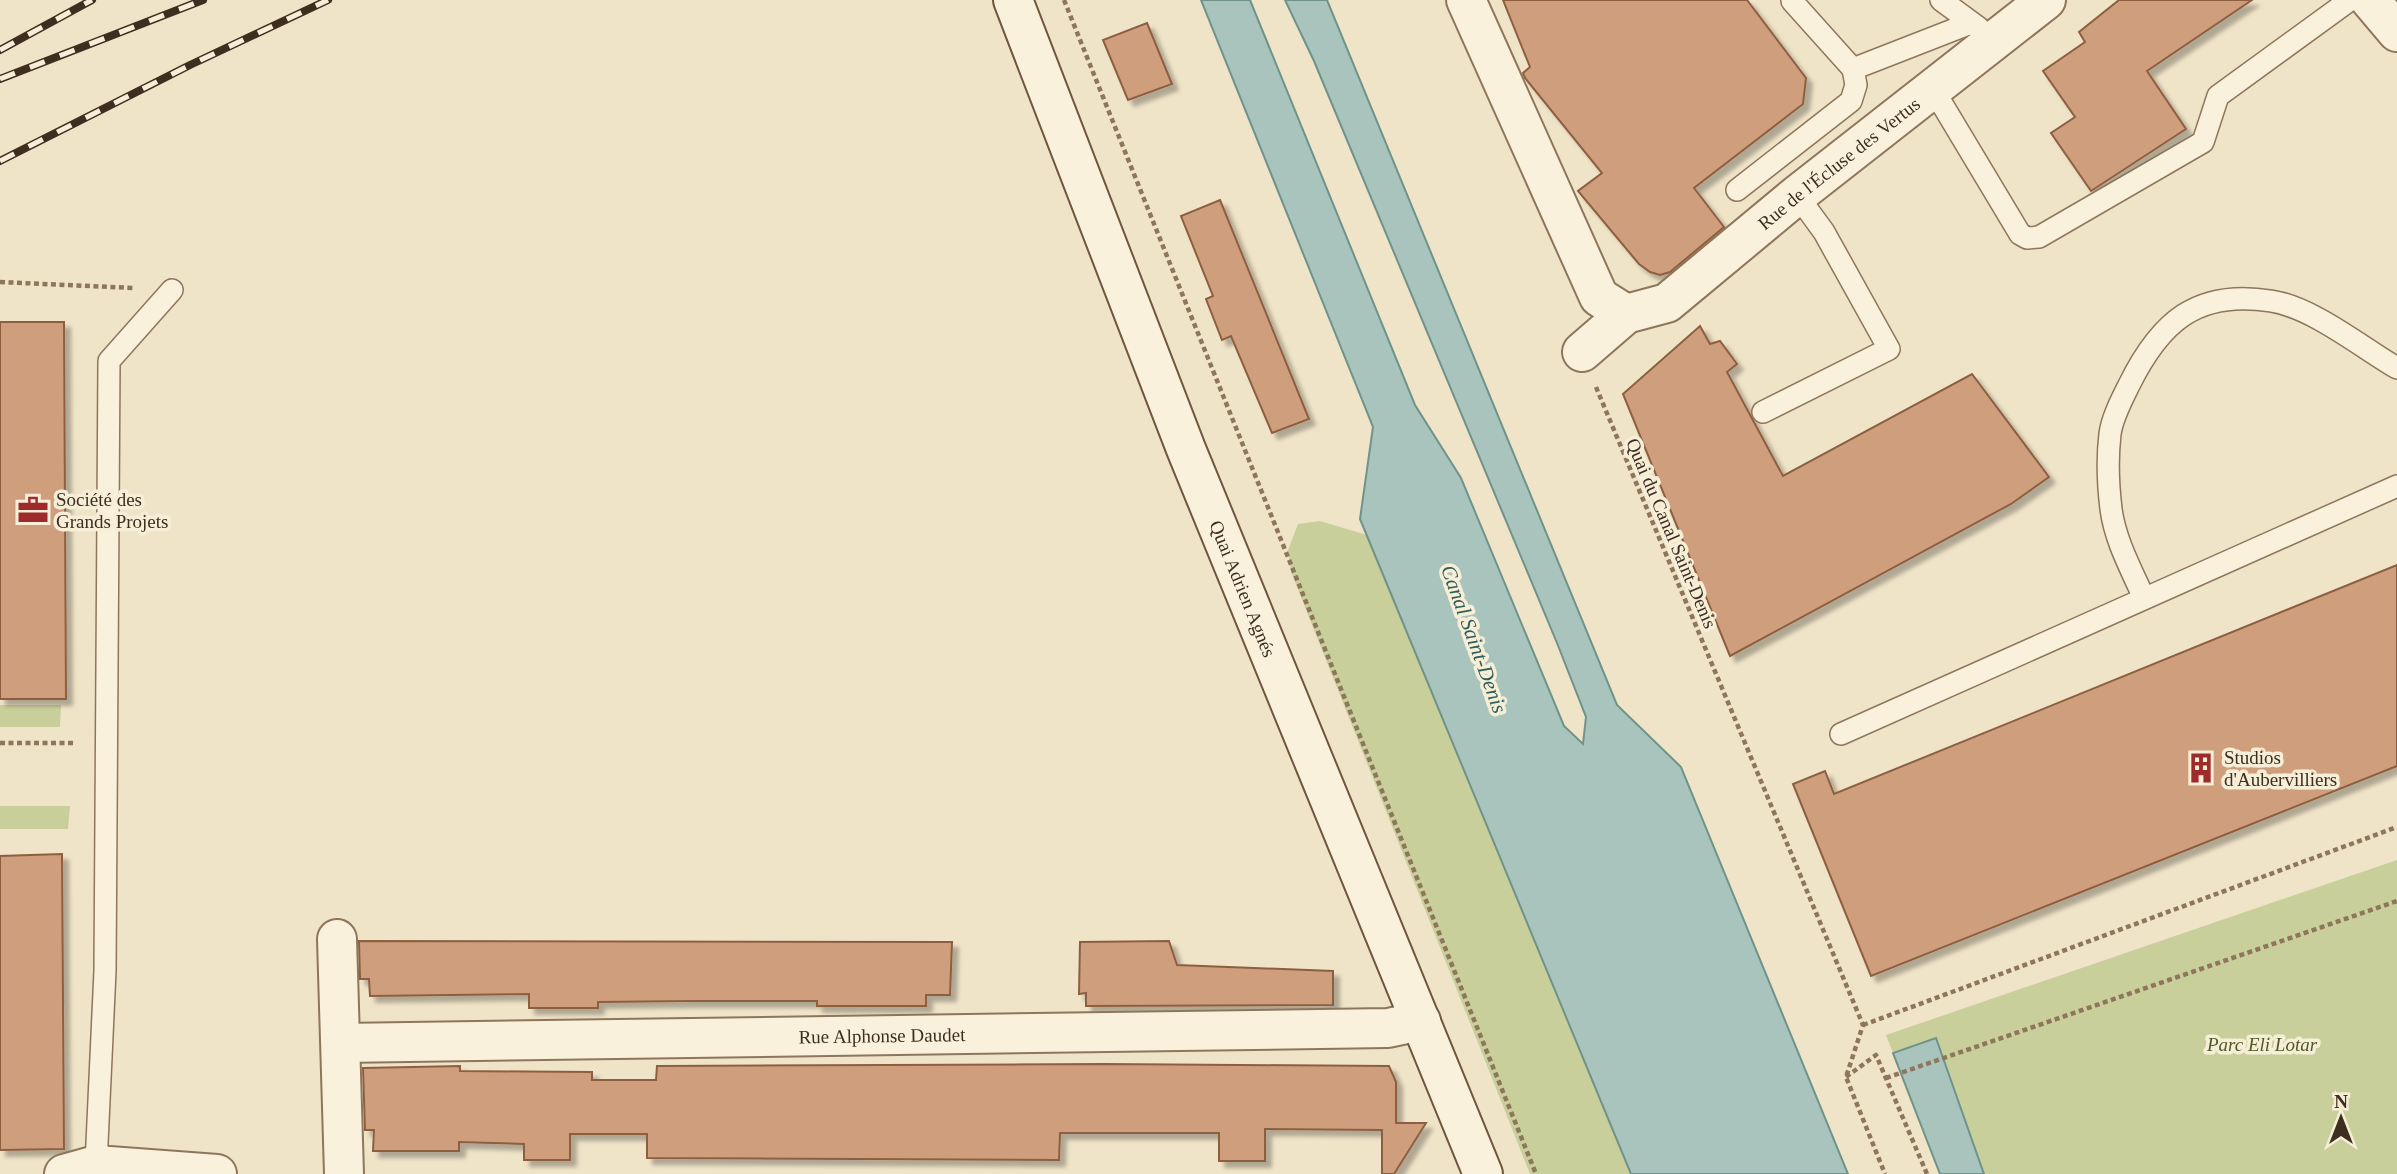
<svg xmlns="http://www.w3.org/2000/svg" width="2397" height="1174" viewBox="0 0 2397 1174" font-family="Georgia,serif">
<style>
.green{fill:#c9cf9b}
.water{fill:#a9c4bc;stroke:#6f938a;stroke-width:2}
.building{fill:#cf9f7d;stroke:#8d5f41;stroke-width:2;filter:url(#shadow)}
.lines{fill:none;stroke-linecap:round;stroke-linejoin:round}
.lane-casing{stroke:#8d765c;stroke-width:24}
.street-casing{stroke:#8d765c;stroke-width:42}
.secondary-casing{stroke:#6f573f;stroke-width:42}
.path{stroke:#8d765c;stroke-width:4.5;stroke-dasharray:5 3.5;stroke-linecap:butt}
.lane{stroke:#faf1dc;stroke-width:21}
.street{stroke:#faf1dc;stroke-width:38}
.secondary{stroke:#faf1dc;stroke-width:38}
.rail-casing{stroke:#3d2e20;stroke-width:8}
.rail{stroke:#f7eed8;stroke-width:5;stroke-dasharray:16;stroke-linecap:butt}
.labels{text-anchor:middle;stroke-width:7;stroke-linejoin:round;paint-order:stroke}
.street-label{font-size:19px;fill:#3d2e20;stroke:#f7eed8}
.poi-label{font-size:19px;fill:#3d2e20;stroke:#f7eed8;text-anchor:start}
.park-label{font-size:19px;font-style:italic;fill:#4d5a26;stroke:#f7eed8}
.water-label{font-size:21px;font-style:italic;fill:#2f5d5a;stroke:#f7eed8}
</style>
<defs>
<filter id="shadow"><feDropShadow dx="6" dy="6" stdDeviation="2" flood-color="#0004"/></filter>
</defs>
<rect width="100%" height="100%" fill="#f0e4c8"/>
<g class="green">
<path d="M 1320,521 L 1367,535 L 1631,1174 L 1530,1174 L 1291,572 L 1288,550 L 1298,524 Z"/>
<path d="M 0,705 L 61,705 L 60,727 L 0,727 Z"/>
<path d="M 0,806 L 70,806 L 68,829 L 0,829 Z"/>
<path d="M 2397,860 L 2397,1174 L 1940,1174 L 1886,1035 Z"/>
</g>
<g class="water">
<path d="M 1201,0 L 1250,0 L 1415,405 L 1461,478 L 1564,726 L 1583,744 L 1586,717 L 1557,643 L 1314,61 L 1285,0 L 1327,0 L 1617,705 L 1681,767 L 1848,1174 L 1631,1174 L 1360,519 L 1373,427 Z"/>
<path d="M 1936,1038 L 1984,1174 L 1940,1174 L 1893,1053 Z"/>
</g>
<g class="building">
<path d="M 1503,0 L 1747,0 L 1806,78 L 1803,104 L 1694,188 L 1724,227 L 1670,272 L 1660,275 L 1650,272 L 1639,264 L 1578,191 L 1602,173 L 1525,78 L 1523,73 L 1530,67 Z"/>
<path d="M 2119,0 L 2252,0 L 2147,71 L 2186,129 L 2091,191 L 2051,133 L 2075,117 L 2043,71 L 2085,42 L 2079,32 Z"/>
<path d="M 1147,23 L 1172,84 L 1128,100 L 1103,40 Z"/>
<path d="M 1220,200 L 1309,419 L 1272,433 L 1231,336 L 1222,340 L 1206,299 L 1213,296 L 1181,216 Z"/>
<path d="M 0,322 L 64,322 L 66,699 L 0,699 Z"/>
<path d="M 1700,326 L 1710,344 L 1720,341 L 1737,364 L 1727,372 L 1783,476 L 1972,374 L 2049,477 L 2011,504 L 1730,656 L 1623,394 Z"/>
<path d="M 2397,565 L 2397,766 L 1871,976 L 1793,784 L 1825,771 L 1834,794 Z"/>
<path d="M 62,854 L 64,1149 L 0,1150 L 0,856 Z"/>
<path d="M 359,941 L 952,942 L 950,995 L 926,995 L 926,1006 L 817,1006 L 817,1001 L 691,1001 L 598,1002 L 598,1008 L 529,1008 L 529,994 L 370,996 L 369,979 L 360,979 Z"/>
<path d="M 1169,941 L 1177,965 L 1333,971 L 1333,1005 L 1086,1006 L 1086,993 L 1079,994 L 1080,942 Z"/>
<path d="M 1104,1064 L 1389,1066 L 1396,1082 L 1396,1123 L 1426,1123 L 1394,1174 L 1382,1174 L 1382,1130 L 1265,1129 L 1265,1161 L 1219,1161 L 1219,1133 L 1060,1133 L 1059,1160 L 647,1158 L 647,1134 L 570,1134 L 570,1160 L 524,1160 L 524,1144 L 459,1142 L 459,1151 L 373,1151 L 374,1130 L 365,1130 L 363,1068 L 460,1066 L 460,1071 L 592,1072 L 592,1080 L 656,1080 L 657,1066 Z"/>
</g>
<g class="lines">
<g class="lane-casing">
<g id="lane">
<path d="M 1941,0 L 1979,28"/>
<path d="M 1792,1 L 1853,69 L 1971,23"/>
<path d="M 1933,89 L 2020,234 L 2027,238 L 2039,237 L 2203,142 L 2218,96 L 2350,0"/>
<path d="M 1737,190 L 1851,101 L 1856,85 L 1853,69"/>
<path d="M 1763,412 L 1889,349 L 1824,232 L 1797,195"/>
<path d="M 2144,598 C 2131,569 2115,540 2111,509 C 2108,484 2107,459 2110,434 C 2112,418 2122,399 2129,385 C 2160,322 2197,289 2271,301 C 2312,307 2361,347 2397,368"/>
<path d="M 1841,734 L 2397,486"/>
<path d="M 96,1165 L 105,971 L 109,361 L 172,290"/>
</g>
</g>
<g class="street-casing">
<g id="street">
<path d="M 1466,0 L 1599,297 L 1626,314"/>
<path d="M 2370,0 L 2397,32"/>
<path id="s1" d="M 1582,352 L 1626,314 L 1667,303 L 1797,195 L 2046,0"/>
<path d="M 337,939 L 344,1174"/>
<path id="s2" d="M 341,1043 L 1388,1028 L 1421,1021"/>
<path d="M 64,1174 L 96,1165 L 217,1174"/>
</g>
</g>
<g class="secondary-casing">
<g id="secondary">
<path id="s3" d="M 1013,0 L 1186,449 L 1483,1174"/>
</g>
</g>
<g class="path">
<path d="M 1064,0 L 1536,1174"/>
<path d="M 0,282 L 133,288"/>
<path d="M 1596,387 L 1863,1025 L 1846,1077 L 1885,1174"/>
<path d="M 0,743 L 76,743"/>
<path d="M 1863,1025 L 2397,827"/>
<path d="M 1846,1077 L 1876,1055 L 1927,1174"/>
<path d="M 1886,1078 L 2397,901"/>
</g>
<use href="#lane" class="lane"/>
<use href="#street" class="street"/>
<use href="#secondary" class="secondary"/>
<g class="rail-casing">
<g id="rail">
<path d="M 0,50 L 92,0"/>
<path d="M 0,79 L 203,0"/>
<path d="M 0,161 L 190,65 L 328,0"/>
</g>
</g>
<use href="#rail" class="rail"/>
</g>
<defs>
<g id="office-bare" transform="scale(2.415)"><path d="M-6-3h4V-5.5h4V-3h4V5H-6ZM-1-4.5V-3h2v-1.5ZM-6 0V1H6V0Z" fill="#9e2a2b" stroke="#f7eed8" stroke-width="2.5" paint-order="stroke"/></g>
<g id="building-bare" transform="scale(2.415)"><path d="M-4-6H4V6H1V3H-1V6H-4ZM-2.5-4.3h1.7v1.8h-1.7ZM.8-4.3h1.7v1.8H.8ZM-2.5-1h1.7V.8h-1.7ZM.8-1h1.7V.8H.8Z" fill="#9e2a2b" stroke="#f7eed8" stroke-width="2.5" paint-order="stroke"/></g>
</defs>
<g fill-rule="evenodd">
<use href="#office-bare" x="33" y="510"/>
<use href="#building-bare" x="2201" y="768"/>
</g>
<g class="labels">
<g class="street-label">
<text dy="7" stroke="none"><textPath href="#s1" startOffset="322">Rue de l'Écluse des Vertus</textPath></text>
<text transform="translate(1672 533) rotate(67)" y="7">Quai du Canal Saint-Denis</text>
<text dy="7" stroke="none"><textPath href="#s3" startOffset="632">Quai Adrien Agnés</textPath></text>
<text dy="7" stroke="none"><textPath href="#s2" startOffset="541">Rue Alphonse Daudet</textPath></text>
</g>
<g class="poi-label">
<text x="56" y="506">Société des<tspan x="56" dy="22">Grands Projets</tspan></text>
<text x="2224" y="764">Studios<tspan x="2224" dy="22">d'Aubervilliers</tspan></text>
</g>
<g class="park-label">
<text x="2262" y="1051">Parc Eli Lotar</text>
</g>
<g class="water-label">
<text transform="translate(1474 639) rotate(70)" y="7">Canal Saint-Denis</text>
</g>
</g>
<g transform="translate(2341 1118)" stroke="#f7eed8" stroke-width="5" paint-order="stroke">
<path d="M0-5L12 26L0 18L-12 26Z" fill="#3d2e20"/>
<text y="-10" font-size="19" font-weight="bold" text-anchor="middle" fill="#3d2e20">N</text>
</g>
</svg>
